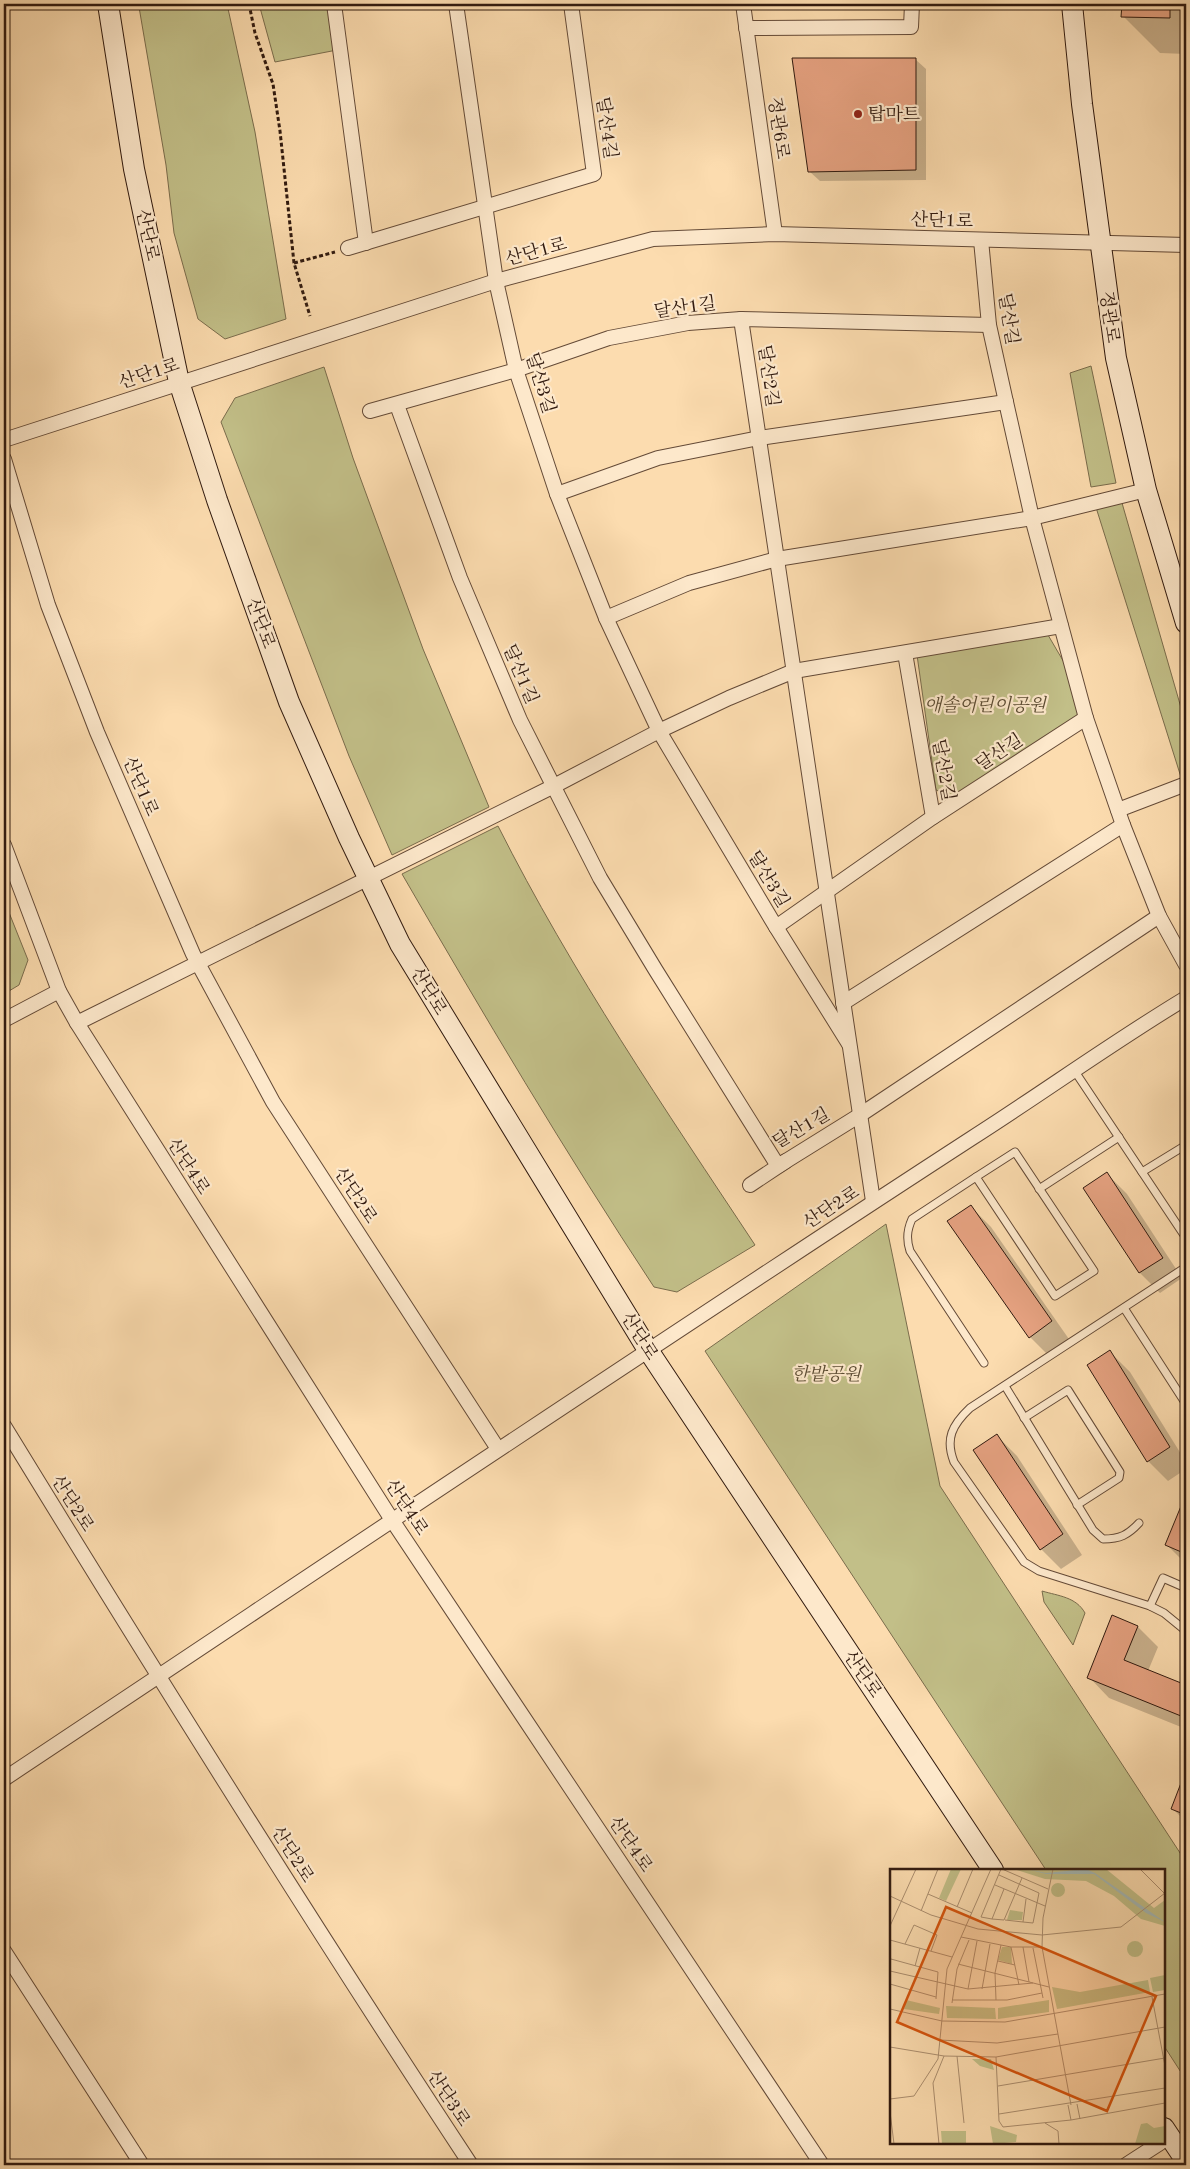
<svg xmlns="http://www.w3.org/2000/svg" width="1190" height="2169" viewBox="0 0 1190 2169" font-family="'Old Standard TT','Noto Serif KR',serif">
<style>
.green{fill:#c2bf88;stroke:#7a6c4c}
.shadow{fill:#0003}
.building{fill:#e6a281;stroke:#311a0f}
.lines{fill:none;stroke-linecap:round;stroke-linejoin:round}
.lane-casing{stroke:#644a37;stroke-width:9}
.street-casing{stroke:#644a37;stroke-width:16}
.secondary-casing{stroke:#311a0f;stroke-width:22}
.path{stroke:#311a0f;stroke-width:3;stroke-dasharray:4 2.5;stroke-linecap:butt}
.lane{stroke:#fde8cb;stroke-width:7}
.street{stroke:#fde8cb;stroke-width:14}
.secondary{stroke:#fde8cb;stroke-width:20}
.poi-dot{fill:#8f2418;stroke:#fde8cb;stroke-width:2}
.labels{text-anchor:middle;stroke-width:4.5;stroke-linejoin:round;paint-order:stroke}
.poi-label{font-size:18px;fill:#311a0f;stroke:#fde8cb;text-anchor:start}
.street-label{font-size:18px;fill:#311a0f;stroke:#fde8cb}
.park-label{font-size:18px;font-style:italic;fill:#5c4c33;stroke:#fde8cb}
.inset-road{fill:none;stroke:#ab8e6f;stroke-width:1}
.view{fill:#d6530c;fill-opacity:0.15;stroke:#d6530c;stroke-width:2.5}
.inset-edge{fill:none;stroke:#311a0f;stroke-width:2.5}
</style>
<rect width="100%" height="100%" fill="#fcdcaf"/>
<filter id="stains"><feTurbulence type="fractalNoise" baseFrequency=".004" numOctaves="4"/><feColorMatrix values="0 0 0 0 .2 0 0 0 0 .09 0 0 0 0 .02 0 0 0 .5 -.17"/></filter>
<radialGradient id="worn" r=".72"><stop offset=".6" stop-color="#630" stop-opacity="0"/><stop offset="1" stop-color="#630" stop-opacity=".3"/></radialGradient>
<g class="green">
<path d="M 159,4 L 227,4 L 255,132 L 286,319 L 225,339 L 198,319 L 174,233 L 166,165 L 139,7 Z"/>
<path d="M 259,4 L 332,4 L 337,50 L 275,62 Z"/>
<path d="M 1091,366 L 1116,483 L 1091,487 L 1070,373 Z"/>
<path d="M 324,367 L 353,458 L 423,649 L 489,807 L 392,855 L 349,756 L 221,422 L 235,398 Z"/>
<path d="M 1120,496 L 1186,725 L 1186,793 L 1094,501 Z"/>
<path d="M 1048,635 L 1065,664 L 1079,715 L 953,797 L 936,790 L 917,655 Z"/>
<path d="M 498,826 C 572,973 665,1109 755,1245 L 677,1292 L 654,1287 C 565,1152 483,1014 402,874 Z"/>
<path d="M 4,900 L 28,960 L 19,985 L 4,994 Z"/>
<path d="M 886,1224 L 940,1486 L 1186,1862 L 1186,2080 L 1164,2046 L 1164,1870 L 1046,1870 L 705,1351 Z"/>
<path d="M 1042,1591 C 1059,1596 1076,1597 1085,1613 L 1073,1645 L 1044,1602 Z"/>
</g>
<g class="shadow">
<path d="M 1123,4 L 1186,4 L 1186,54 L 1160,53 L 1123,16 Z"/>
<path d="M 915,59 L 926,69 L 926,180 L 820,181 L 809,171 Z"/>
<path d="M 1107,1174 L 1127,1194 L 1182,1278 L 1160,1293 L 1140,1273 L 1085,1188 Z"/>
<path d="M 971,1207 L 991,1227 L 1071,1342 L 1050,1357 L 1030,1337 Z"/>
<path d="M 1110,1352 L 1130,1372 L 1186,1462 L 1186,1469 L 1168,1481 L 1148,1461 Z"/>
<path d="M 997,1436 L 1017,1456 L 1082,1555 L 1061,1569 L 1041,1549 Z"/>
<path d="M 1186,1497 L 1186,1564 L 1167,1545 Z"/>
<path d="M 1138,1627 L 1158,1647 L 1148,1671 L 1186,1687 L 1186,1729 L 1109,1698 L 1089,1677 Z"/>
<path d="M 1186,1773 L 1186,1822 L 1172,1808 Z"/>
</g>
<g class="building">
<path d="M 1122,4 L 1170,4 L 1170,18 L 1121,17 Z"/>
<path d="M 792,58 L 916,58 L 916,170 L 808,172 Z"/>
<path d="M 1107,1172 L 1163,1258 L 1139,1273 L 1083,1188 Z"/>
<path d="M 971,1205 L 1052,1321 L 1029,1338 L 947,1221 Z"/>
<path d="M 1110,1350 L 1170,1447 L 1147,1462 L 1087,1365 Z"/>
<path d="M 997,1434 L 1063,1534 L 1040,1550 L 973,1450 Z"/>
<path d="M 1186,1494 L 1186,1554 L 1165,1545 Z"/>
<path d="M 1112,1615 L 1138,1626 L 1124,1660 L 1186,1685 L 1186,1704 L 1181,1716 L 1087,1678 Z"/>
<path d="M 1186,1770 L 1186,1815 L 1171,1809 Z"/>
</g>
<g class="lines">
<g class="lane-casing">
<g id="lane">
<path d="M 1074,1070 L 1186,1238"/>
<path d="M 1015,1152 L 1094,1271 L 1055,1296 L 976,1177 Z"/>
<path d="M 1142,1172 L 1186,1145"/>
<path d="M 976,1177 L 912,1219 C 907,1230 906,1239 910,1251 L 984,1363"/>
<path d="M 1039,1189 L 1119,1137"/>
<path d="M 1186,1267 L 970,1408 C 952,1425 945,1439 954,1462 L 1024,1562 L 1039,1571 L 1150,1606 L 1164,1613 L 1186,1631"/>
<path d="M 1124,1308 L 1186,1404"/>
<path d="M 1005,1386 L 1093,1530 L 1103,1539 C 1120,1539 1128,1535 1139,1523"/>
<path d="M 1024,1418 L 1068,1390 L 1120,1472 L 1119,1478 L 1077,1505"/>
<path d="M 1150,1606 L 1163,1578 L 1186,1588"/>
</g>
</g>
<g class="street-casing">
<g id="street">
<path d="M 334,4 L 366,243"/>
<path d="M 456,4 L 496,281 L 516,370 L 557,494 L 606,618 L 659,731 L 776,927 L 849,1044"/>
<path d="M 743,4 L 775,234"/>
<path d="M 746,28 L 911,27 L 912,4"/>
<path d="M 981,240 L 989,325 L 1006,402 L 1032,518 L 1086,718 L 1123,825 L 1159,916 L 1186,965"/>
<path d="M 348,248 L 594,174 L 571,4"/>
<path d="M 741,319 L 873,1201"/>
<path d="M 397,405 L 460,578 L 520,720 L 600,878 L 655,969 L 778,1166 L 860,1115 L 1159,916"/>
<path d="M 370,411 L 516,370 L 609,338 L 688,323 L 741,319 L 989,325"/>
<path d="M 4,440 L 496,281 L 653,239 L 775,234 L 1186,245"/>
<path d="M 4,459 L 48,605 L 97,732 L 193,954 L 273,1102 L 498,1449"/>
<path d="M 557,494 L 658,458 L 759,438 L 1006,402"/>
<path d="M 606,618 L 689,583 L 777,559 L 1032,518 L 1146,490"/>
<path d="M 905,653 L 933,817"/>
<path d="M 1118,810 L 1186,784"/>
<path d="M 4,845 L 59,991 L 77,1023 L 392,1520 L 822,2165"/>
<path d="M 776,927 L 933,817 L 1086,718"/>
<path d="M 843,1003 L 1123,825"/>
<path d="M 4,1020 L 59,991"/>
<path d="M 77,1023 L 554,786 L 659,731 L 729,698 L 794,671 L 1061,626"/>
<path d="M 750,1185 L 786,1161"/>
<path d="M 4,1426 C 156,1674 311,1922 471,2165"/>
<path d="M 4,1779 C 326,1565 647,1349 972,1138 C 1044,1092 1113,1042 1186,998"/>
<path d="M 4,1951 L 142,2165"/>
<path d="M 1126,2165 L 1160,2143"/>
</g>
</g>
<g class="secondary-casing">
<g id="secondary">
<path d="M 108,4 L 134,169 L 179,382 L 217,500 L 289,702 L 349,838 L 400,944 L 648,1350 L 993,1870"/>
<path d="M 1072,4 L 1082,104 L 1116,358 L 1146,490 L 1186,623"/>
<path d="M 1164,2128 L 1186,2161"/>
</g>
</g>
<g class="path">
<path d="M 249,4 L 255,33 L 273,84 L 280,131 L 294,263 L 310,316"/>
<path d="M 294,263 L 335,252"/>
</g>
<use href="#lane" class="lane"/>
<use href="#street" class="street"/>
<use href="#secondary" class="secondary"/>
</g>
<circle class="poi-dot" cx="858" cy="114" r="5"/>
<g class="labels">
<g class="poi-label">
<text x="868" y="120">탑마트</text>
</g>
<g class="street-label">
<text transform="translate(607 128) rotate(82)" y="6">달산4길</text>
<text transform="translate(779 128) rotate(82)" y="6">정관6로</text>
<text transform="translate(942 220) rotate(2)" y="6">산단1로</text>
<text transform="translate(148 235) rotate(78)" y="6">산단로</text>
<text transform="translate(536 251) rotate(-15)" y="6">산단1로</text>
<text transform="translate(685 307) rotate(-8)" y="6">달산1길</text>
<text transform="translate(1110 317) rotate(82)" y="6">정관로</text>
<text transform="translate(1009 319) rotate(81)" y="6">달산길</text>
<text transform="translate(149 373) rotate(-18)" y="6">산단1로</text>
<text transform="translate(769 376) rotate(82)" y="6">달산2길</text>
<text transform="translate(541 383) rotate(73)" y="6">달산3길</text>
<text transform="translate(261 623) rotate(70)" y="6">산단로</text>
<text transform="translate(521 674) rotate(67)" y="6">달산1길</text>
<text transform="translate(999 752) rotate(-33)" y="6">달산길</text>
<text transform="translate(944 770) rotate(80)" y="6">달산2길</text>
<text transform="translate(141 786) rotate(67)" y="6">산단1로</text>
<text transform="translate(769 879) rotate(59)" y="6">달산3길</text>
<text transform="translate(429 991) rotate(59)" y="6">산단로</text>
<text transform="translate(801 1128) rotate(-30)" y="6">달산1길</text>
<text transform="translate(189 1166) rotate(58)" y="6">산단4로</text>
<text transform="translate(356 1195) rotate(57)" y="6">산단2로</text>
<text transform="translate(831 1207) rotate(-33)" y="6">산단2로</text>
<text transform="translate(640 1336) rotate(58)" y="6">산단로</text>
<text transform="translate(73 1503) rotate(58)" y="6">산단2로</text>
<text transform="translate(407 1507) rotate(57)" y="6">산단4로</text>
<text transform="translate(863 1674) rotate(56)" y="6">산단로</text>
<text transform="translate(631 1844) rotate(56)" y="6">산단4로</text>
<text transform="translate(293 1854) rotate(58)" y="6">산단2로</text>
<text transform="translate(449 2098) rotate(57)" y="6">산단3로</text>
</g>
<g class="park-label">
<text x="985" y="711">애솔어린이공원</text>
<text x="826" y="1380">한밭공원</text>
</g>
</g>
<g transform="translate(890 1869)">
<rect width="275" height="275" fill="#fcdcaf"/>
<path d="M 61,0 L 71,0 L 56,32 L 49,29 ZM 124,0 L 216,0 L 264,39 L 275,31 L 275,57 L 251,50 L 224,27 L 196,12 L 155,10 ZM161 21a7 7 0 1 1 14 0a7 7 0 1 1-14 0ZM 120,41 L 133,43 L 132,51 L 117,51 ZM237 80a8 8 0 1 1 16 0a8 8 0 1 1-16 0ZM 112,78 L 121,78 L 122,95 L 108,91 ZM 275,106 L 275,121 L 263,123 L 260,109 ZM 258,111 L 260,123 L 167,140 L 162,118 L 190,123 ZM 16,131 L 50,139 L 49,145 L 14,140 ZM 159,131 L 159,143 L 108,150 L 108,139 ZM 56,137 L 105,139 L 106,150 L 57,149 ZM 82,190 L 101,190 L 104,201 L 90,197 ZM 257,254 L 264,259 L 275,257 L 275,275 L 245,275 L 251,255 ZM 100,257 L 127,266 L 126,273 L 103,275 ZM 51,262 L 76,262 L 76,275 L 52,275 Z" fill="#c2bf88"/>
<path d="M 137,0 L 156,4 L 196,0 L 205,4 L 275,53 L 256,44 L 204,5 L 156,5 Z" fill="#a4b9b6"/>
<path class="inset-road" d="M 111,0 L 91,48 L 102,50 L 114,20M 112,0 L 158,20M 163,0 L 153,49 L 152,78 L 181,236M 250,0 L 274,24M 109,6 L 149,24 L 143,54 L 133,53M 105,16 L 155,37M 38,25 L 82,44M 0,27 L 41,46 L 88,60 L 152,66 L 231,58 L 275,24M 67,38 L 83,0M 31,42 L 48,0M 102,50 L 114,51 L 132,9M 115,51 L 133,53 L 136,30M 0,57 L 26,0M 71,68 L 121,78 L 152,78M 0,71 L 62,88M 15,75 L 24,56 L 47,66 L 41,82M 121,78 L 129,116M 133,78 L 139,113M 143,79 L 153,129M 108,92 L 125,96M 0,93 L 1,90 L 48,103 L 46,130M 68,95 L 159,118M 25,97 L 30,79M 0,102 L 78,120 L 143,114M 0,115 L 46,128M 78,120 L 87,72M 92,120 L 100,75M 262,128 L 275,197M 63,131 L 117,131 L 152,124M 106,131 L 105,104 L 111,76M 62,134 L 67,100 L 79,71M 0,140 L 52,152 L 115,153 L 275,125M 50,171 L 107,174 L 168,165M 0,178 L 54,187 L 106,188 L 275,158M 67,187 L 74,254M 106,188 L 109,252 L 113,258 L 181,251 L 275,234M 108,217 L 275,189M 0,230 L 24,227 L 48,190 L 57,100 L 101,0M 187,235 L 190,250M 178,236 L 181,251M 0,243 L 4,275M 109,245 L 275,219M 155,254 L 168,262 L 169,275M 49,275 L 43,214 L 54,187"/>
<path class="view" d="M 56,38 L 266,127 L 217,242 L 7,153 Z"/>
<rect width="275" height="275" class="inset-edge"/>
</g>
<rect width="1190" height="2169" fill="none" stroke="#fcdcaf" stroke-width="20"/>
<rect x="5" y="5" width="1180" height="2159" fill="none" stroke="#311a0f" stroke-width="2.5"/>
<rect x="10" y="10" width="1170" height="2149" fill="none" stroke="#311a0f"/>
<rect width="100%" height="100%" filter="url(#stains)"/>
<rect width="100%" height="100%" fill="url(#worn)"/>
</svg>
